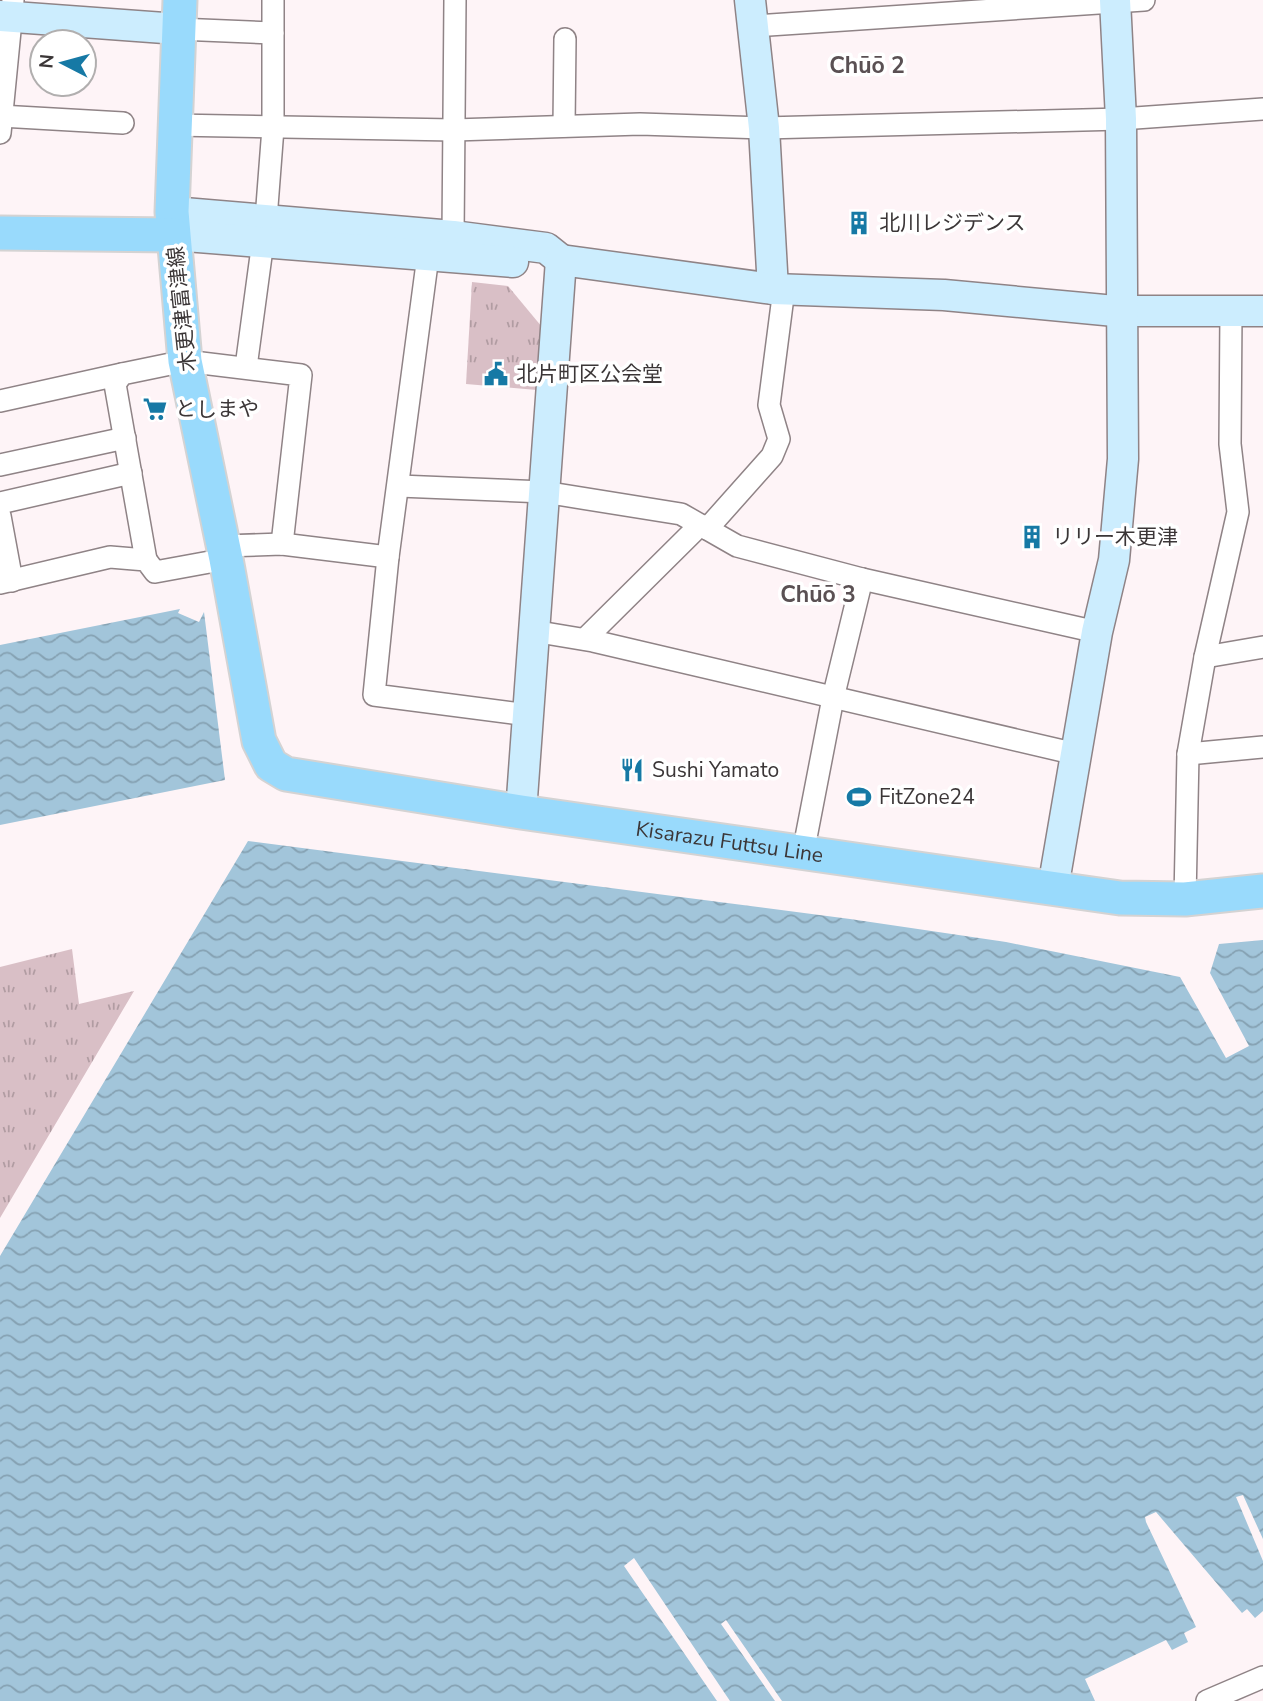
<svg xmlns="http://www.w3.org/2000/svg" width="1263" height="1701" viewBox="0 0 1263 1701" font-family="'Nunito Sans','Noto Sans JP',sans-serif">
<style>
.park{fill:url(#park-tufts)}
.water{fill:url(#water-waves)}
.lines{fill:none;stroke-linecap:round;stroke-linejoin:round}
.street-casing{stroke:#8f8386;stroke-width:24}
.secondary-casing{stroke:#8f8386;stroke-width:33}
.primary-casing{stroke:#d4d3d3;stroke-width:37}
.street{stroke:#fff;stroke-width:21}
.secondary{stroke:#ccedfe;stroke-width:30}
.primary{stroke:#99dafc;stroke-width:33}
.labels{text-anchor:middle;stroke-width:7;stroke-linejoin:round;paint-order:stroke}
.poi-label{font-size:21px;fill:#3b3637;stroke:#fff;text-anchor:start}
.street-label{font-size:21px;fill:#3b3637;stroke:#fff}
.neighbourhood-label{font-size:23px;font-weight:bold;fill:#5a5053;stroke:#fff}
</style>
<defs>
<pattern id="park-tufts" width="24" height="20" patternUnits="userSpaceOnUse" patternTransform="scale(1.75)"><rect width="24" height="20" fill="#d9bfc6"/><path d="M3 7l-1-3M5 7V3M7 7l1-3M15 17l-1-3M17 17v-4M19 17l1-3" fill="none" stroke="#b19ca2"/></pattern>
<pattern id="water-waves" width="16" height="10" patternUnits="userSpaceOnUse" patternTransform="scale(1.75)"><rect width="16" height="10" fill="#a2c5da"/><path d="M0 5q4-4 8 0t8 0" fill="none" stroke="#85a1b2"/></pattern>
</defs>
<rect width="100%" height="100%" fill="#fef4f7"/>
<g class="park">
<path d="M 472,282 L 508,286 L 542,327 L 537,390 L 466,384 Z"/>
<path d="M 72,949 L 79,1004 L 134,991 L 0,1218 L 0,967 Z"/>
</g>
<g class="water">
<path d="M 180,609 L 178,613 L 199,622 L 204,612 L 225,780 L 0,825 L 0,645 Z"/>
<path d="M 248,841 L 850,919 L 1006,942 L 1180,977 L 1226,1058 L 1249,1046 L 1210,973 L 1219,944 L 1263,940 L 1263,1539 L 1243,1495 L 1236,1497 L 1263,1561 L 1263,1611 L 1255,1618 L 1247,1609 L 1242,1613 L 1156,1512 L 1145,1517 L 1146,1522 L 1196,1627 L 1184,1633 L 1188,1642 L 1172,1650 L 1166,1640 L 1085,1679 L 1095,1701 L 782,1701 L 726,1620 L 721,1624 L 775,1701 L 730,1701 L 634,1558 L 624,1566 L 717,1701 L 0,1701 L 0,1256 Z"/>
</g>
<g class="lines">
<g class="street-casing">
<g id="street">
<path d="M 754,26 L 1144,0"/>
<path d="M 178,29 L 273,33"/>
<path d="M 0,116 L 123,123"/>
<path d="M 173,125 L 454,130 L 640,124 L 764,128 L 1121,119 L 1263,109"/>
<path d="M 564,126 L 565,39"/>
<path d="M 0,133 L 13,0"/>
<path d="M 266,219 L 273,128 L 273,0"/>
<path d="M 453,236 L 455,0"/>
<path d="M 428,256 L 388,557 L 374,695 L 528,715"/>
<path d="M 246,367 L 263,241"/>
<path d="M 0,401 L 122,374"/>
<path d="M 0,465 L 125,438"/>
<path d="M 399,486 L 544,492 L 681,514 L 737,546 L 862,579 L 1097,632"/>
<path d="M 0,503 L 131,473"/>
<path d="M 0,516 L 12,581"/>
<path d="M 707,529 L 772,456 L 779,439 L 769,405 L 784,289"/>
<path d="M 223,546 L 282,544 L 388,557"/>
<path d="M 146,560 L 115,384 L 122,374 L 185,361 L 301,375 L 282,544"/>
<path d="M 0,583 L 110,557 L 146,560 L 155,572 L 226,559"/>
<path d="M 533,631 L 593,641 L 1076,754"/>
<path d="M 585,639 L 700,525"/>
<path d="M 1205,657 L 1263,647"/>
<path d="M 1188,754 L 1263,747"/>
<path d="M 803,853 L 833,698 L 862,579"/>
<path d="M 1185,899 L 1188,754 L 1205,657 L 1238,512 L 1230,444 L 1231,312"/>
<path d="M 1207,1701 L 1263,1677"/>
</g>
</g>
<g class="secondary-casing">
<g id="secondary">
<path d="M 750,0 L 764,128 L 773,289"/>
<path d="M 0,16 L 178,29"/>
<path d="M 172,212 L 453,236 L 546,248 L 561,260"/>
<path d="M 173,235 L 513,262"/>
<path d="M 521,812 L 561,260 L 773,289 L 944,295 L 1115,311 L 1263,311"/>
<path d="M 1053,888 L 1097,632 L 1114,560 L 1123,459 L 1121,119 L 1115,0"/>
</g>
</g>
<g class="primary-casing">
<g id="primary">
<path id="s1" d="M 180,0 L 172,212 L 185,361 L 226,559 L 259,741 L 271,765 L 286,774 L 521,812 L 1120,898 L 1185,899 L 1263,891"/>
<path d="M 0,233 L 173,235"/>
</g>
</g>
<use href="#street" class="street"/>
<use href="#secondary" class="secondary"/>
<use href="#primary" class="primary"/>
</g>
<defs>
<g id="building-bare" transform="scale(1.89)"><path d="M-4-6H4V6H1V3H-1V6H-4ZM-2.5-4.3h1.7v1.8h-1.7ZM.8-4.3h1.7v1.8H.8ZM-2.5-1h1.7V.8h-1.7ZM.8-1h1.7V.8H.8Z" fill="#1679a5" stroke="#fff" stroke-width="2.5" paint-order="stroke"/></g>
<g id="civic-bare" transform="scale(1.89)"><path d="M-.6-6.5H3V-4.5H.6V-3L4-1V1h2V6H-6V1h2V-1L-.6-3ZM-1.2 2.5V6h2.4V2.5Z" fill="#1679a5" stroke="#fff" stroke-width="2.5" paint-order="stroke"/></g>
<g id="supermarket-bare" transform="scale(1.89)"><path d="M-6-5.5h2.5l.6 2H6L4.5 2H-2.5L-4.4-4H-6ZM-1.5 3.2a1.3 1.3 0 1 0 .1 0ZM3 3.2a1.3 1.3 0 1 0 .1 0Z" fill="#1679a5" stroke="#fff" stroke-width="2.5" paint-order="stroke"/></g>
<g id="restaurant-bare" transform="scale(1.89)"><path d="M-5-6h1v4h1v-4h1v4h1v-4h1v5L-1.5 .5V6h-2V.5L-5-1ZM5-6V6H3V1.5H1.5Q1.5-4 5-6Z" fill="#1679a5" stroke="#fff" stroke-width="2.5" paint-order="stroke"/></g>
<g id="stadium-bare" transform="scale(1.89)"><path d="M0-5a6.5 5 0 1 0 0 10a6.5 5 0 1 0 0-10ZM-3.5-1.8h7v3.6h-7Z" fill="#1679a5" stroke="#fff" stroke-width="2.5" paint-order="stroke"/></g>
</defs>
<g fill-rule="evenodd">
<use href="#building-bare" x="859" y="223"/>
<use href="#civic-bare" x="496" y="374"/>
<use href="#supermarket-bare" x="155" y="409"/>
<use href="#building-bare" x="1032" y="537"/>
<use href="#restaurant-bare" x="632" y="770"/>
<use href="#stadium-bare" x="859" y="797"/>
</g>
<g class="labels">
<g class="poi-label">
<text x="879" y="230">北川レジデンス</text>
<text x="516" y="381">北片町区公会堂</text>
<text x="175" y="416">としまや</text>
<text x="1052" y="544">リリー木更津</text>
<text x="652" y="777">Sushi Yamato</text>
<text x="879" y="804">FitZone24</text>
</g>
<g class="street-label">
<text transform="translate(182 309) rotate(-96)" y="7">木更津富津線</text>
<text dy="7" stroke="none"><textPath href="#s1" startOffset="1242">Kisarazu Futtsu Line</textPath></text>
</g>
<g class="neighbourhood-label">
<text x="867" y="73">Chūō 2</text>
<text x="818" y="602">Chūō 3</text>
</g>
</g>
<g transform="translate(63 63) rotate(276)"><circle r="33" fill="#ffffff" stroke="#b1afaf" stroke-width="2"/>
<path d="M0-5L12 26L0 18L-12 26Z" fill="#1679a5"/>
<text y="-10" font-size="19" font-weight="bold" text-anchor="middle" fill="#3b3637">N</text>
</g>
</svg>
